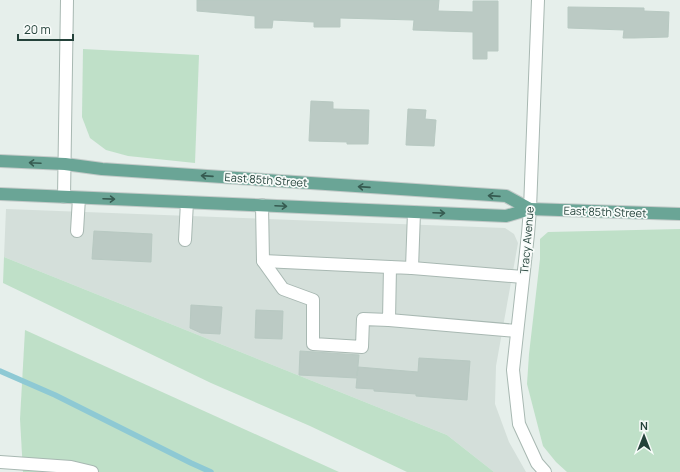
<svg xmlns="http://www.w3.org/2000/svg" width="680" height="472" viewBox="0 0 680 472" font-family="Manrope,sans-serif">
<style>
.built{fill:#d4dfda}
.green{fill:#bfe0c8}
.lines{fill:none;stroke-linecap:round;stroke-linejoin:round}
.stream{stroke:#8ec9d4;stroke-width:5.5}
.building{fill:#bbcac4;stroke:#b8c9c2}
.minor-casing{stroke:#a8b8b2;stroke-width:14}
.major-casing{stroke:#c2cac8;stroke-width:14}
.minor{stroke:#fff;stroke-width:12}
.major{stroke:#6aa596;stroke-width:12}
.oneway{stroke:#365b51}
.labels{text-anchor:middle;stroke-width:3.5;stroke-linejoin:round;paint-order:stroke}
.street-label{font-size:11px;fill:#24423a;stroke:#f7fbf9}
</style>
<rect width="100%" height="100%" fill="#e6efeb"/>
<path class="built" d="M 6,209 L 505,228 L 514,234 L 518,243 L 496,366 L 495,404 L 509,442 L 526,472 L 494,472 L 447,435 L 4,257 Z"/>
<g class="green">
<path d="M 83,49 L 199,55 L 195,163 L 128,156 L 106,150 L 90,138 L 82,117 Z"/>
<path d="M 680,229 L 680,472 L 567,472 L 556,462 L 543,446 L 527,384 L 529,354 L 540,259 L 540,239 L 548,232 Z"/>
<path d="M 4,257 L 447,435 L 494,472 L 407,472 L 310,426 L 211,383 L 3,283 Z"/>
<path d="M 25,330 L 339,472 L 23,472 L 20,419 Z"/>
</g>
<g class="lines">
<path class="stream" d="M 0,371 L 55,395 L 191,463 L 211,472"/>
</g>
<g class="building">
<path d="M 197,0 L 439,0 L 438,11 L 473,12 L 473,1 L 498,1 L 498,51 L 487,51 L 487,59 L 473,59 L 473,32 L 413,30 L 414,20 L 340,18 L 340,27 L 314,27 L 314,22 L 273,20 L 272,28 L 255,28 L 255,16 L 197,11 Z"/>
<path d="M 568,7 L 644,8 L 644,11 L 669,12 L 668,37 L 634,38 L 623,38 L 624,30 L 568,28 Z"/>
<path d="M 311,101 L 333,102 L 333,109 L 369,110 L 368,144 L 347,144 L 347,142 L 309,141 Z"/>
<path d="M 408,109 L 426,110 L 425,119 L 436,120 L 434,146 L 406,145 Z"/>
<path d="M 94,231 L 152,234 L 151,262 L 92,259 Z"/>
<path d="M 191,305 L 222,307 L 220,334 L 201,333 L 190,328 Z"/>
<path d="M 256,310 L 283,311 L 282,339 L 255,338 Z"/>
<path d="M 300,351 L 359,355 L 357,376 L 358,367 L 418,372 L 419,358 L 470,361 L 467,400 L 416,396 L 416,394 L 374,391 L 374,389 L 356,388 L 357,378 L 299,375 Z"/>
</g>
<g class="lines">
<g class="minor-casing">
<g id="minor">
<path d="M 538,0 L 530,209 L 528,234 L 513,370 L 519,424 L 537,463 L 545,472"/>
<path d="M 64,197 L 67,0"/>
<path d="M 262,205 L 263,261 L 283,289 L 313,300 L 313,344 L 362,347 L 363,319 L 389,320 L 390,267 L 412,268 L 414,212"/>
<path d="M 77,231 L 79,198"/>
<path d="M 185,240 L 187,202"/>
<path d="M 263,261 L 390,267"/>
<path d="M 412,268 L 523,277"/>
<path d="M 389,320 L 517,331"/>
<path d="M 0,462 L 71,467 L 92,472"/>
</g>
</g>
<g class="major-casing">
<g id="major">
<path d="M 0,161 L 65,164 L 102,169 L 506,196 L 530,209"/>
<path d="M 0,194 L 506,216 L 530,209 L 680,214"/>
</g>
</g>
<use href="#minor" class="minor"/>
<use href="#major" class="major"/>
</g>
<defs><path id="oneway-shaft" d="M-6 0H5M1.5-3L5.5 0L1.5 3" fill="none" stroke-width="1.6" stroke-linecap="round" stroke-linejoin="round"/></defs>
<g class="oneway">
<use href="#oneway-shaft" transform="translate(35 163) rotate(-177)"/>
<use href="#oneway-shaft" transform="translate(207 176) rotate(-176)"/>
<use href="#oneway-shaft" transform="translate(364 187) rotate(-176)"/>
<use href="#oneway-shaft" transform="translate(494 196) rotate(-176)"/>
<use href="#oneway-shaft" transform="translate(109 199) rotate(2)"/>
<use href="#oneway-shaft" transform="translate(281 206) rotate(3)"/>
<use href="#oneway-shaft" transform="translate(439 213) rotate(2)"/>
</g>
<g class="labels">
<g class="street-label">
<text transform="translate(266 180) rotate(4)" y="4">East 85th Street</text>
<text transform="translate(605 212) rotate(2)" y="4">East 85th Street</text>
<text transform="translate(527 240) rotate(-85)" y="4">Tracy Avenue</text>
</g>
</g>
<g transform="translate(644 436)" stroke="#f7fbf9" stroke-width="3" paint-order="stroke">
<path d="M0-3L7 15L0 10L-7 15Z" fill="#24423a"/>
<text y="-6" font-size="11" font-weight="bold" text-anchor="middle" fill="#24423a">N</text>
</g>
<path d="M18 34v6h55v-6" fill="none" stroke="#24423a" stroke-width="2"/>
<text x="24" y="34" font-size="12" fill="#24423a" stroke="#f7fbf9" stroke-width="3" paint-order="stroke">20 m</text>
</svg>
